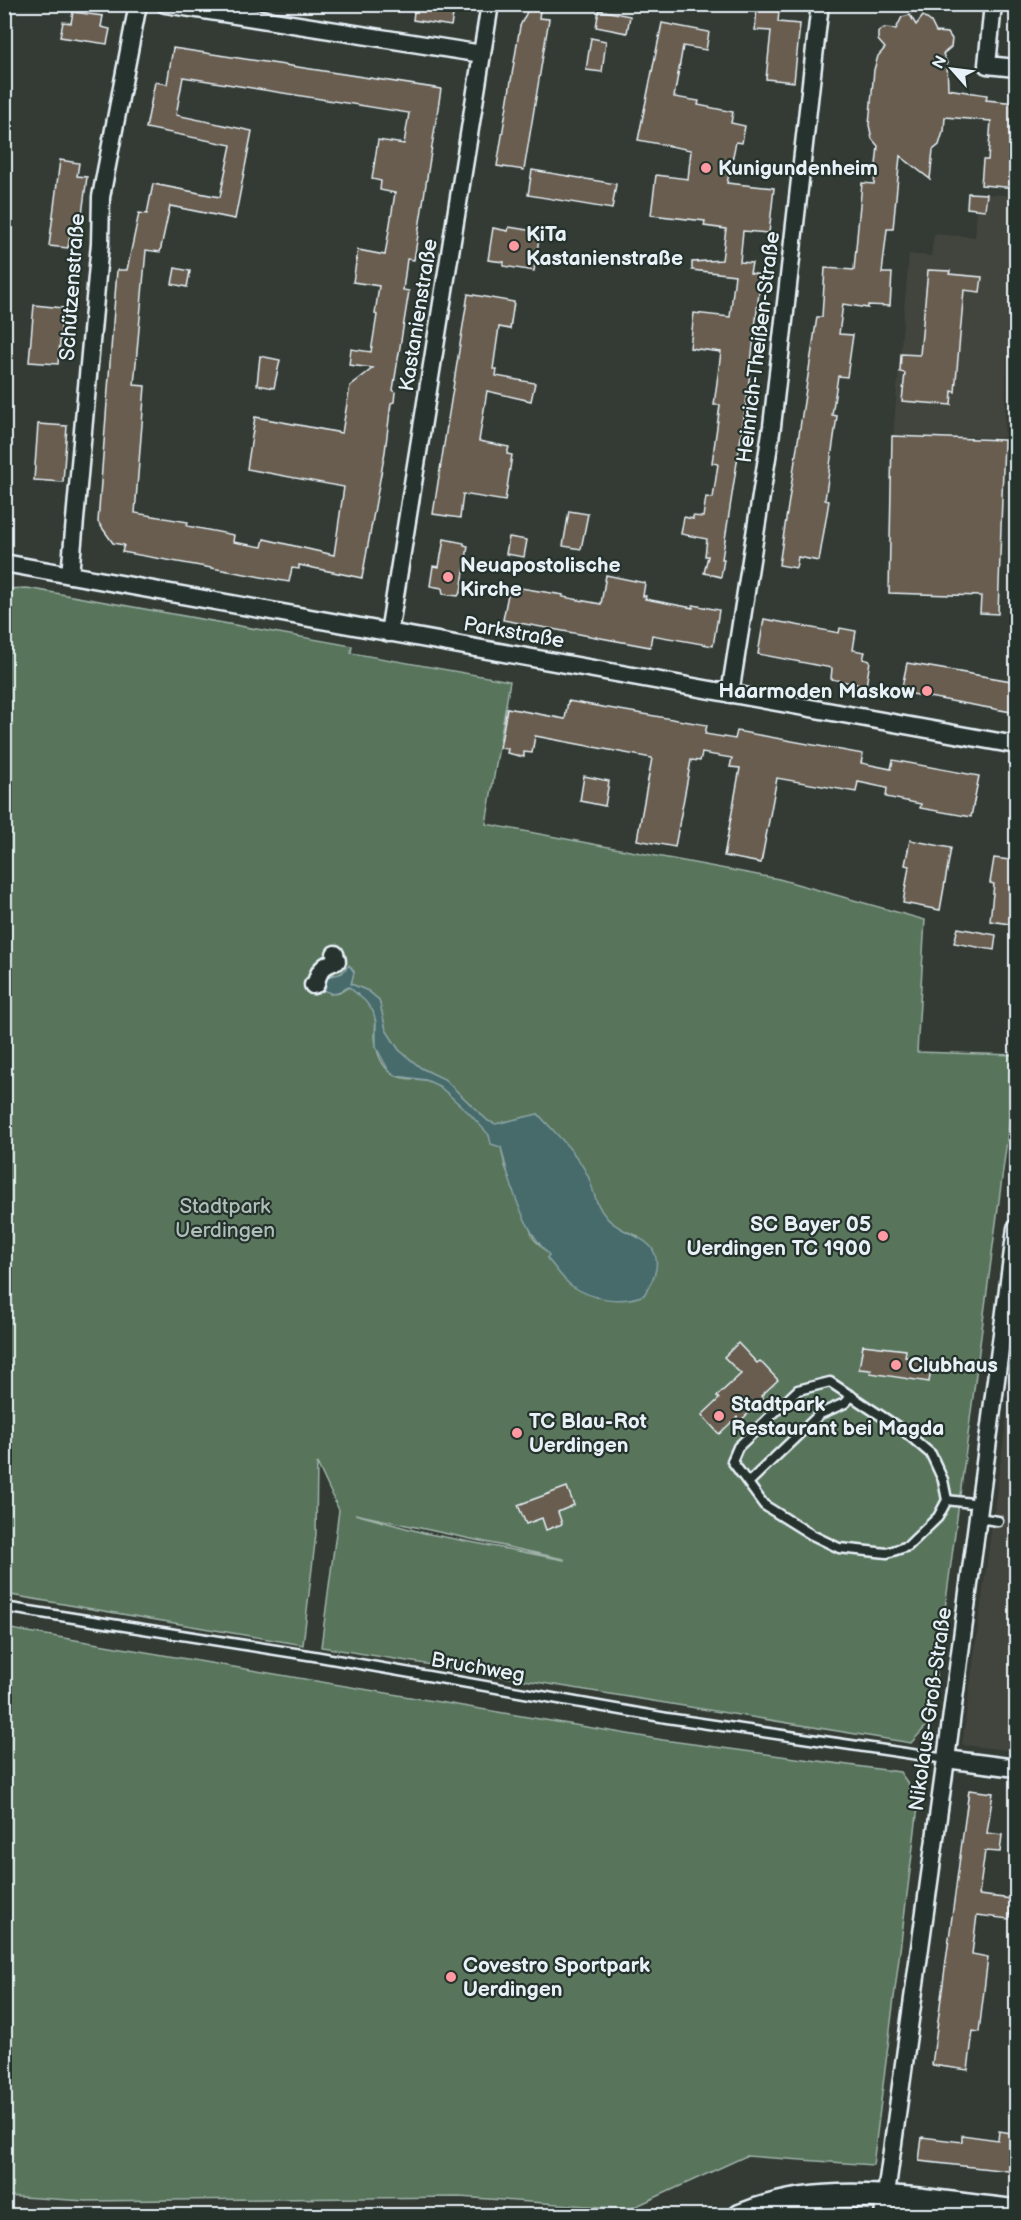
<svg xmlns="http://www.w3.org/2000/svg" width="1021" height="2220" viewBox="0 0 1021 2220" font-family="'Balsamiq Sans',sans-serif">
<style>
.built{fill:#43453c}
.green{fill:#59755c;stroke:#a0b3aa;stroke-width:1.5;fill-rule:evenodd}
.water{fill:#476b6b;stroke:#87a1a3;stroke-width:1.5}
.building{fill:#675d50;stroke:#e8f1f8;stroke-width:1.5;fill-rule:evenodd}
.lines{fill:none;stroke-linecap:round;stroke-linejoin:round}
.lane-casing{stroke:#e8f1f8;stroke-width:13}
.street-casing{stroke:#e8f1f8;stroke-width:21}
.secondary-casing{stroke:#e8f1f8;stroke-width:27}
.lane{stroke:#26332d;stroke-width:8}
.street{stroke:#26332d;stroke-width:16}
.secondary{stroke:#26332d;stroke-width:22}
.poi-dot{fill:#ff9aa2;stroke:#26332d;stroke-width:2}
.labels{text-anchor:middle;stroke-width:4.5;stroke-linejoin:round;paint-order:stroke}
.poi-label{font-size:21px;font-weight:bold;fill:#e8f1f8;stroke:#26332d;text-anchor:start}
.street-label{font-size:21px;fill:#e8f1f8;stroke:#26332d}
.park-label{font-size:21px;fill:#afbfba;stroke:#26332d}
</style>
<rect width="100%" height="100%" fill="#333b34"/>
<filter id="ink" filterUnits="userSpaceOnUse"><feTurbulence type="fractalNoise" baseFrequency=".0167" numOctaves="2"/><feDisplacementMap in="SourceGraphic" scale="12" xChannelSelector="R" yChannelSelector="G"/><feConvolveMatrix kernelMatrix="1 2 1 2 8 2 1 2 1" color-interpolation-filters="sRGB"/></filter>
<g filter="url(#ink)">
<g class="built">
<path d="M 987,194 L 1016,196 L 1016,348 L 1007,354 L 1004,438 L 893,435 L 909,254 L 931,256 L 934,234 L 975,237 L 977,210 L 986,211 Z"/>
<path d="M 1010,1393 L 1016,1394 L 1016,1751 L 962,1745 Z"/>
</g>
<g class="green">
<path d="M 27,588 L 352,646 L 351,653 L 510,681 L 486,824 L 779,879 L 925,920 L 917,1052 L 1016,1055 L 1016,1072 L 930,1722 L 911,1743 L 321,1647 L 339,1510 L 317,1463 L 316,1534 L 303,1645 L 5,1594 L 4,589 ZM 351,967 L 354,972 L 351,984 L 368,991 L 379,1000 L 386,1030 L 399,1050 L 421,1068 L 444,1079 L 491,1124 L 496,1124 L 538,1114 C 555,1133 572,1151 585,1172 C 591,1181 592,1193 596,1202 C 604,1221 620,1230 638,1236 L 597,1297 L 571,1285 L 547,1258 L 550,1255 L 534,1239 L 505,1166 L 501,1147 L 492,1144 C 491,1141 491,1138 489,1135 C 484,1125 442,1086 432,1082 C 418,1076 400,1083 388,1070 C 380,1062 375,1048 375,1036 C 375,1028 377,1021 374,1013 C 370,1003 358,993 349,987 L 339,993 L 330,994 L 332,974 L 338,975 ZM 741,1374 L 763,1399 L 740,1421 L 717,1396 ZM 355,1514 L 564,1559 L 564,1560 L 424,1533 Z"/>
<path d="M 5,1628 L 663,1740 L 900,1772 L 919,1799 L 873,2165 L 746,2156 L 630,2209 L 459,2197 L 86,2201 L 5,2196 Z"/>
</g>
<path class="water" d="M 349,965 L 354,972 L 351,984 L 368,991 L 379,1000 L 386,1030 L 399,1050 L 421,1068 L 444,1079 L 488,1121 L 496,1124 L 538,1114 C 555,1133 577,1153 588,1176 C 594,1191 595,1204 606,1217 C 619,1233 647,1236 654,1252 C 661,1267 652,1282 644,1295 C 622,1304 593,1300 572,1286 C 563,1280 555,1267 547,1258 L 549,1255 C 522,1227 510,1185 501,1147 L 491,1144 L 489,1135 L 469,1113 L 439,1086 L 426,1080 L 397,1076 L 389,1071 L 376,1047 L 376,1022 L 373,1011 L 365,1001 L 349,987 L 334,994 L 325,991 L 322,984 C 328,973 332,977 342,973 Z"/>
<g class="building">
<path d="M 415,4 L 455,4 L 451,26 L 413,20 Z"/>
<path d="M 531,4 L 541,4 L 539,18 L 549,19 L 524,170 L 497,166 L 520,26 Z"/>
<path d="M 757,9 L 779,11 L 778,22 L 800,24 L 794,82 L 766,79 L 771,31 L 755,30 Z"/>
<path d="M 599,10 L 630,16 L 627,33 L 596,27 Z"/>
<path d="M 73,12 L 103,16 L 101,27 L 110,29 L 107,44 L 60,37 L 63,22 L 71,23 Z"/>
<path d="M 910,15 L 916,25 L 923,16 L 931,22 L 936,32 L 948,33 L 952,39 L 951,47 L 943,54 L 947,63 L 948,89 L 987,95 L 986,100 L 1017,103 L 1017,188 L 981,185 L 983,160 L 988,160 L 991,121 L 945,117 L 944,132 L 943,132 L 939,145 L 933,150 L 930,179 L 900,156 L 893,229 L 887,229 L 882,273 L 892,273 L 890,306 L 868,305 L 868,308 L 843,304 L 839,334 L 853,335 L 847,377 L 838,376 L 832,415 L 837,416 L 825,500 L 829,501 L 819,561 L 798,557 L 796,568 L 779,565 L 817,317 L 822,317 L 825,268 L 854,270 L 862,183 L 874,184 L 878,146 L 872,139 L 869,125 L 874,70 L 878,56 L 885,48 L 878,40 L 878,32 L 884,28 L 896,29 L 902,17 Z"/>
<path d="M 662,23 L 709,32 L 706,50 L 683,46 L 674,97 L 699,101 L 698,105 L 733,112 L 731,123 L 745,126 L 742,143 L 736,142 L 727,183 L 774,188 L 769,233 L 743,231 L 740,262 L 752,263 L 750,273 L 761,275 L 747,398 L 722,559 L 724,559 L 721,577 L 704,573 L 708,556 L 705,556 L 707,539 L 681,534 L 684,517 L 693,519 L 693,516 L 703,517 L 706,497 L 713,498 L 718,464 L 712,463 L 720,405 L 714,405 L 721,352 L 690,348 L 694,313 L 730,317 L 735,275 L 692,270 L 692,262 L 722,260 L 726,229 L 704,226 L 705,221 L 651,215 L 656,175 L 688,179 L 691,150 L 638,140 Z"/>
<path d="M 591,38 L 606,41 L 602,72 L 586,70 Z"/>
<path d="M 173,48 L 441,89 L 414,260 L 407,259 L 403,290 L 409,291 L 393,390 L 395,392 L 394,402 L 391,403 L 385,452 L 362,578 L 299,565 L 299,569 L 292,568 L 289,582 L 122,552 L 124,545 L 113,543 L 98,522 L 117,270 L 127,270 L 139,213 L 147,214 L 153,184 L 220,197 L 231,145 L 146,128 L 155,82 L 167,84 ZM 183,77 L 409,113 L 404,144 L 378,140 L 372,179 L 381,181 L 380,190 L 395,193 L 385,255 L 358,250 L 353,282 L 379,286 L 375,314 L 377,315 L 371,352 L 351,349 L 349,365 L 373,368 L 350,386 L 342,433 L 255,417 L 247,469 L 344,487 L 334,555 L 264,539 L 262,547 L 233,542 L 234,535 L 187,526 L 188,522 L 135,513 L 145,386 L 134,385 L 146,250 L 160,252 L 170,206 L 235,219 L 252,131 L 176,115 Z"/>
<path d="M 60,160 L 79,163 L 77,176 L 87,177 L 79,236 L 70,234 L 68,248 L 49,246 Z"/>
<path d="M 532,170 L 616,184 L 612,209 L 528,195 Z"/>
<path d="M 968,193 L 987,194 L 985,210 L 967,208 Z"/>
<path d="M 509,227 L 540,232 L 534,271 L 503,266 L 504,262 L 488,260 L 493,228 L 508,231 Z"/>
<path d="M 175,268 L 190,271 L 187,287 L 172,284 Z"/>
<path d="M 928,270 L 950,271 L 949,274 L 982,277 L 980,292 L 964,290 L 955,392 L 952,391 L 951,405 L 902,401 L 905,373 L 900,372 L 901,354 L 920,355 Z"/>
<path d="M 468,294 L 514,302 L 510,329 L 499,327 L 493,369 L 497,369 L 496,376 L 535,383 L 531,401 L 487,391 L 479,441 L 509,447 L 507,454 L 512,455 L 505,501 L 463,494 L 460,518 L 433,514 Z"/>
<path d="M 34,305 L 63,308 L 58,364 L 29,362 Z"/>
<path d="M 260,356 L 280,360 L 274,388 L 257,385 Z"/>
<path d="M 38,424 L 67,426 L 63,482 L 34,480 Z"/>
<path d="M 892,436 L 1004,440 L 998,614 L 980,613 L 981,596 L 889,593 Z"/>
<path d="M 569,511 L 588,514 L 581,549 L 563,546 Z"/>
<path d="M 509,537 L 527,540 L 524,557 L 506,554 Z"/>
<path d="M 444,539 L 464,543 L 464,545 L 468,546 L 461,591 L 458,596 L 443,594 L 442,588 L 430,586 L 433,566 L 439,567 Z"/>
<path d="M 606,575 L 645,583 L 643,596 L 646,596 L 645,599 L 693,608 L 693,605 L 719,610 L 713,646 L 652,635 L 650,647 L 503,620 L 509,589 L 520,591 L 521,588 L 563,595 L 563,597 L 601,604 Z"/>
<path d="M 764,619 L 839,633 L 840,628 L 856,631 L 853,650 L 865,652 L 863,659 L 870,661 L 866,686 L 831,679 L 832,668 L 758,654 Z"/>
<path d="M 907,663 L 1017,682 L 1017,713 L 901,692 Z"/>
<path d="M 568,701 L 707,725 L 705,734 L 735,739 L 737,731 L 863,754 L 861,763 L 891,769 L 893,760 L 979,776 L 971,817 L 920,808 L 921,804 L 886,797 L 887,788 L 858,782 L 856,792 L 777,778 L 761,863 L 724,856 L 740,768 L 730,767 L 732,758 L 702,753 L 700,761 L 691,760 L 675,847 L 637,840 L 652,758 L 535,736 L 532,753 L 524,752 L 524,757 L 507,753 L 508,749 L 500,748 L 507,708 L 565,719 Z"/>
<path d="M 584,776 L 609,781 L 605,806 L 580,801 Z"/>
<path d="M 910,840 L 951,848 L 940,910 L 903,903 L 909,866 L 905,865 Z"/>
<path d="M 994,858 L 1017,861 L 1017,925 L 990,921 L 994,884 L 990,883 Z"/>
<path d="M 958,928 L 996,935 L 994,950 L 954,943 Z"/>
<path d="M 738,1343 L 757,1363 L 760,1361 L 778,1380 L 761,1396 L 764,1399 L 740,1421 L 737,1417 L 719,1434 L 702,1415 L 719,1399 L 717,1396 L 741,1374 L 724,1357 Z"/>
<path d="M 863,1345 L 906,1350 L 905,1357 L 932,1361 L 929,1382 L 870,1373 L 871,1370 L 859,1369 Z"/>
<path d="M 567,1487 L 574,1505 L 558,1512 L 562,1524 L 546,1530 L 542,1518 L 526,1524 L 518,1505 Z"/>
<path d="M 969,1790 L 993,1793 L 987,1833 L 1002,1835 L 1000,1852 L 985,1851 L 979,1895 L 1012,1899 L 1009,1919 L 977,1915 L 972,1954 L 988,1957 L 979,2032 L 973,2031 L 968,2070 L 932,2065 Z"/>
<path d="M 999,2131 L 1011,2133 L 1015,2147 L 1017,2148 L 1017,2172 L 919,2161 L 922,2137 L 962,2142 L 962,2135 L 998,2140 Z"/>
</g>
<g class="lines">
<g class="lane-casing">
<g id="lane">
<path d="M 1004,1320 L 1016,1322"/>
<path d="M 748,1483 L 732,1461 L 738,1447 L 798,1390 L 830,1382 L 904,1431 L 931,1454 L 943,1480 L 947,1500 L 938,1517 L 908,1546 L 887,1553 L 839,1548 L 812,1535 L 764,1505 L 748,1483 L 820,1414 L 845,1403 L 852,1396"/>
<path d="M 947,1500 L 980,1504"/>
<path d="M 978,1518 L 998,1521"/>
<path d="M 4,1607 L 314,1656 L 667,1718 L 946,1759"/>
</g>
</g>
<g class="street-casing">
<g id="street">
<path d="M 165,4 L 482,54"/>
<path d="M 993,4 L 987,65 L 1016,68"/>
<path d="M 4,563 L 1016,745"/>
<path d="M 70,575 L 100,243 L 101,197 L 138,4"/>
<path d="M 389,633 L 490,4"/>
<path d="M 730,694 L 772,426 L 820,4"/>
<path d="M 313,985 L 316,984 C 318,971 324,964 337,961 L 335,954"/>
<path d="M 946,1759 L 1016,1768"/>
<path d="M 883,2216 L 946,1759 L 1016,1228"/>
</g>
</g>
<g class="secondary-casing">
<path id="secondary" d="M 740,2216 C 828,2179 925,2202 1016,2211"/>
</g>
<use href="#lane" class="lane"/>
<use href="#street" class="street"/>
<use href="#secondary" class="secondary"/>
</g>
</g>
<g class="poi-dot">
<circle cx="706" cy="168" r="6"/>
<circle cx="514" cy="246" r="6"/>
<circle cx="448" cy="577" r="6"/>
<circle cx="927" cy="691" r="6"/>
<circle cx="883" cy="1236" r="6"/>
<circle cx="896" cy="1365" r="6"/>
<circle cx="719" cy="1416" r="6"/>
<circle cx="517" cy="1433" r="6"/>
<circle cx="451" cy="1977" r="6"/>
</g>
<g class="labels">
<g class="poi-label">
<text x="718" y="175">Kunigundenheim</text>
<text x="526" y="241">KiTa<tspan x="526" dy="24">Kastanienstraße</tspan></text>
<text x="460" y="572">Neuapostolische<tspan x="460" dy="24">Kirche</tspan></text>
<text x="915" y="698" text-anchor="end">Haarmoden Maskow</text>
<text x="871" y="1231" text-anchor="end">SC Bayer 05<tspan x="871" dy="24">Uerdingen TC 1900</tspan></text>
<text x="908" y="1372">Clubhaus</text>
<text x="731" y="1411">Stadtpark<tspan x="731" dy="24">Restaurant bei Magda</tspan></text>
<text x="529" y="1428">TC Blau-Rot<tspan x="529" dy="24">Uerdingen</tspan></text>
<text x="463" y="1972">Covestro Sportpark<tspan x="463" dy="24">Uerdingen</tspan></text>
</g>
<g class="street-label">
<text transform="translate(72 287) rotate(-86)" y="7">Schützenstraße</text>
<text transform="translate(418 315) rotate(-81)" y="7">Kastanienstraße</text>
<text transform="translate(758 347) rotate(-83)" y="7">Heinrich-Theißen-Straße</text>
<text transform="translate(514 632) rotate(10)" y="7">Parkstraße</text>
<text transform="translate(478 1667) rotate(10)" y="7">Bruchweg</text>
<text transform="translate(930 1709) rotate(-82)" y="7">Nikolaus-Groß-Straße</text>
</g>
<g class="park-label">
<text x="225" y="1213">Stadtpark<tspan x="225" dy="24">Uerdingen</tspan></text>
</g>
</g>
<rect width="1021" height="2220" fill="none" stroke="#26332d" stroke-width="24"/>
<rect x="12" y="12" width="997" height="2196" fill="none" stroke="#e8f1f8" stroke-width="2" filter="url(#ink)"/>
<g transform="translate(952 69) rotate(298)" stroke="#26332d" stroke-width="4.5" paint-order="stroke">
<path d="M0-4.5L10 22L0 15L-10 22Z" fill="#e8f1f8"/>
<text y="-9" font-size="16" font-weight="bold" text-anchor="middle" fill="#e8f1f8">N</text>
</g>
</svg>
